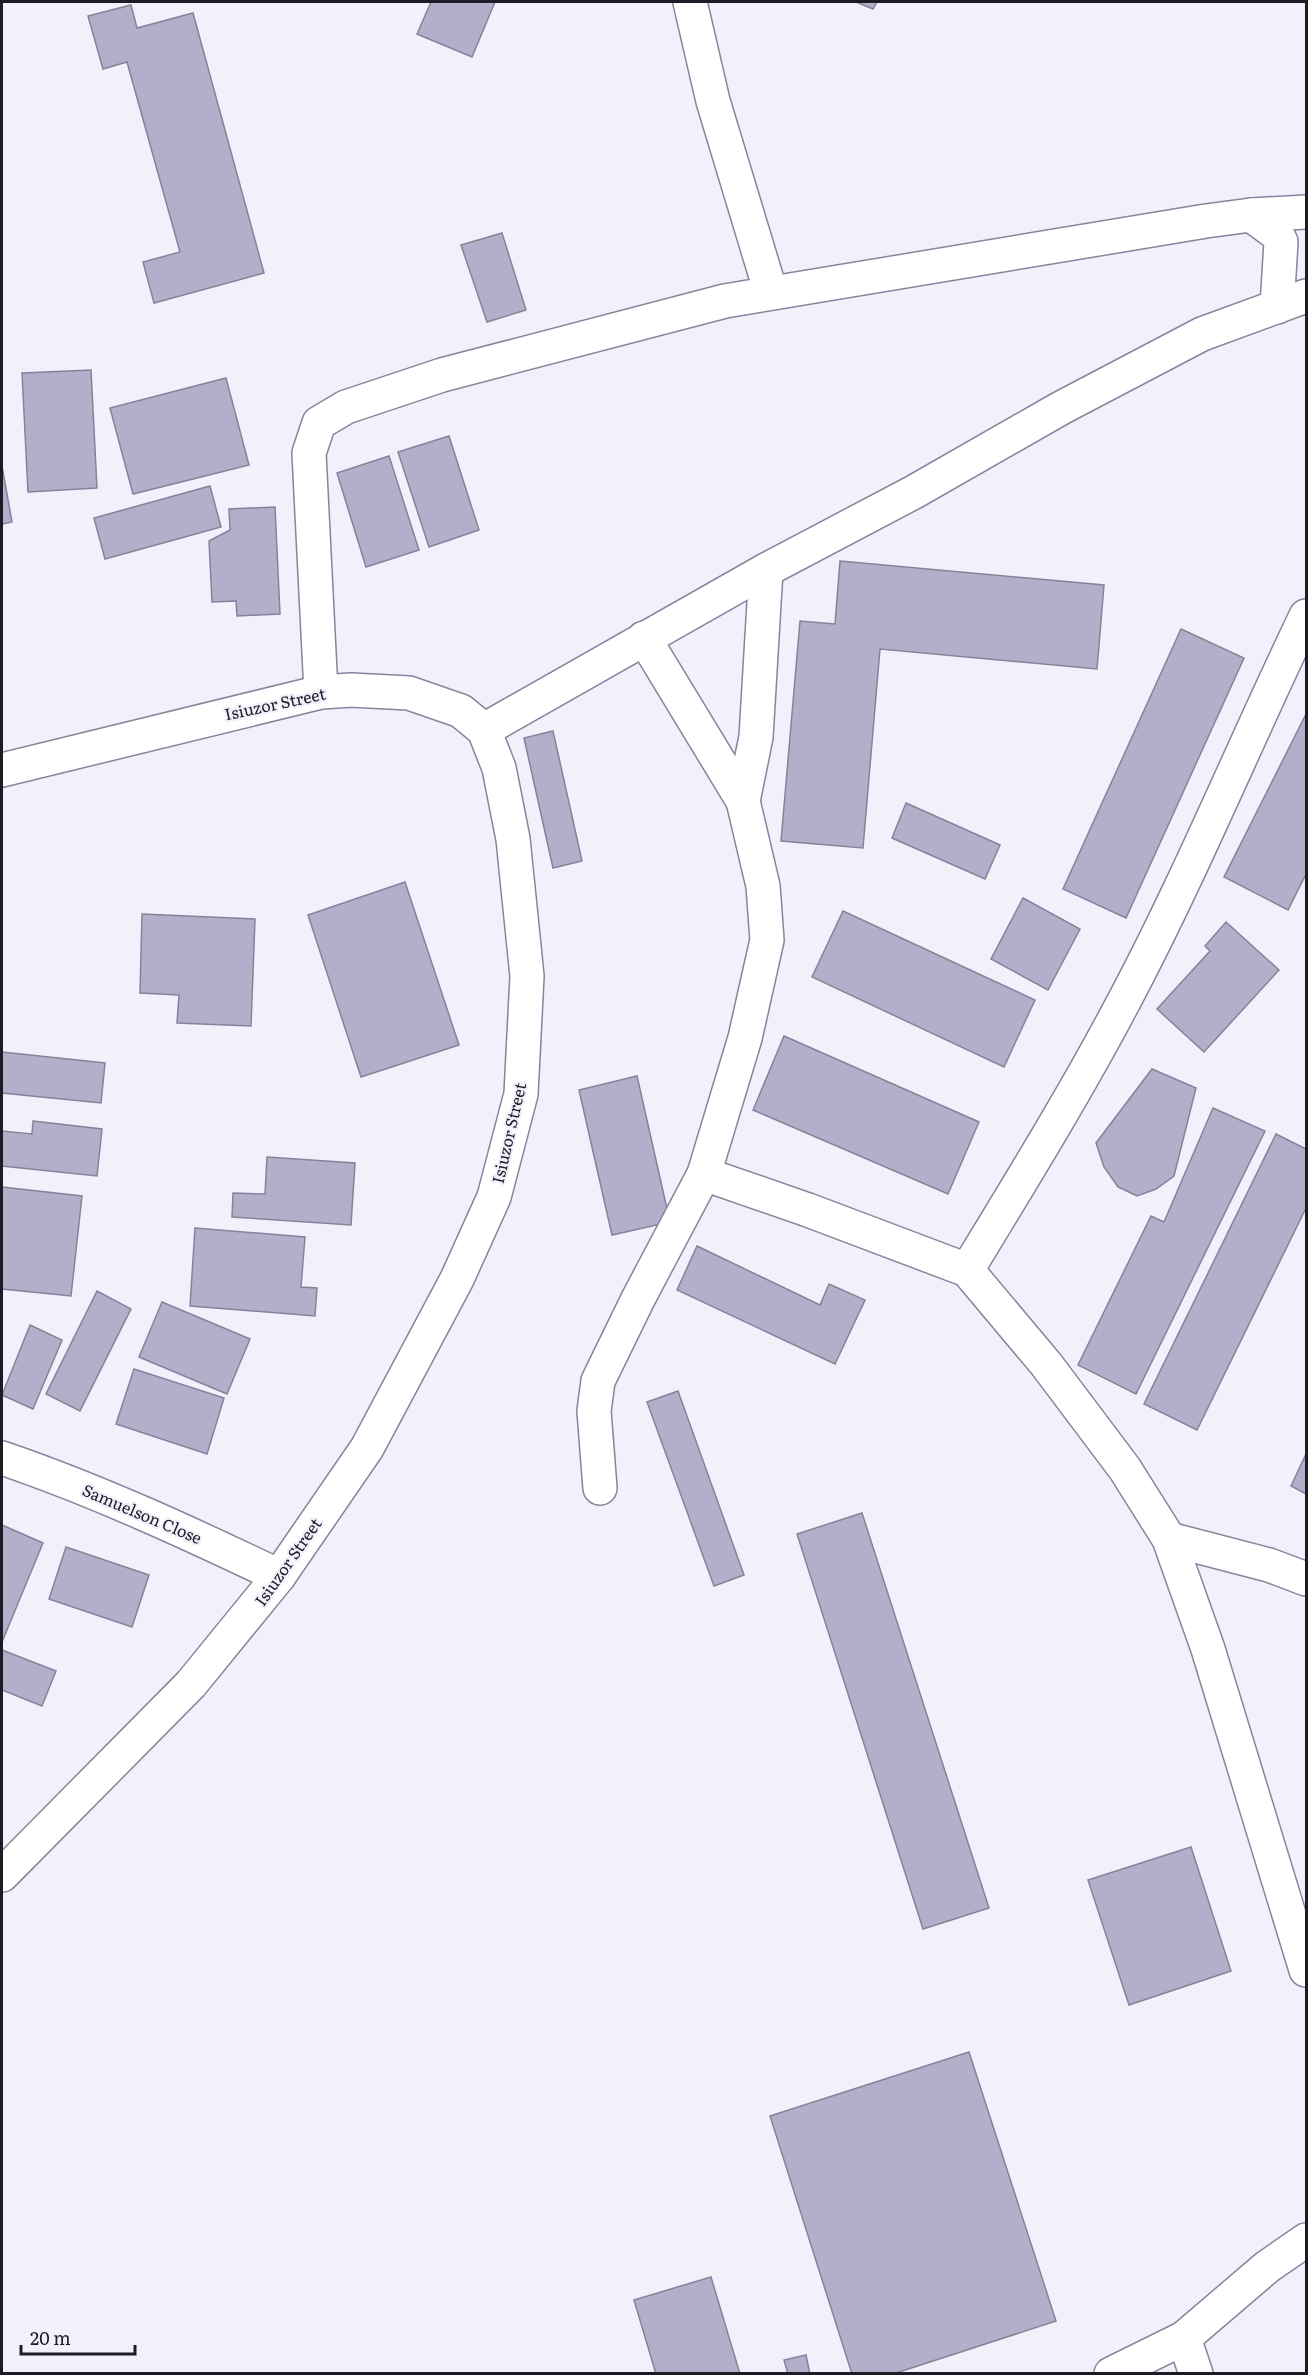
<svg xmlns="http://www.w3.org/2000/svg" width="1308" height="2375" viewBox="0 0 1308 2375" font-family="Literata,serif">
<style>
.building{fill:#b3aec9;stroke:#87829b;stroke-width:1.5}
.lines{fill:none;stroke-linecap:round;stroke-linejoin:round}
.minor-casing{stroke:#89839d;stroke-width:36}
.minor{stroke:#fff;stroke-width:33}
.labels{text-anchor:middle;stroke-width:4.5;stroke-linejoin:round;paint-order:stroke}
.street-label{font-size:16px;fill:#1d1b25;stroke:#f2f0fb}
</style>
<rect width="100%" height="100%" fill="#f2f0fb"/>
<g class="building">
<path d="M 431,2 L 495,2 L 472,57 L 417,34 Z"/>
<path d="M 856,2 L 877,2 L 873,9 Z"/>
<path d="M 131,5 L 137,28 L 193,13 L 264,273 L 154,303 L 143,262 L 180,252 L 127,62 L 103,69 L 88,16 Z"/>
<path d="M 502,233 L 526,310 L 487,322 L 461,245 Z"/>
<path d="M 91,370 L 97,488 L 28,492 L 22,373 Z"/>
<path d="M 226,378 L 249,465 L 133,494 L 110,408 Z"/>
<path d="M 449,436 L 479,530 L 429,547 L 398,452 Z"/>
<path d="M 389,456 L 419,550 L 366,567 L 337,473 Z"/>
<path d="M 2,466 L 12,522 L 2,524 Z"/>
<path d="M 210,486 L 221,527 L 105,559 L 94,518 Z"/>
<path d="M 275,507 L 280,614 L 237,616 L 236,601 L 212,602 L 209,541 L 230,530 L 229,509 Z"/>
<path d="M 840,561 L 1104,585 L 1097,669 L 880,649 L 863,848 L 781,841 L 800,621 L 835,624 Z"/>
<path d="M 1181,629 L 1244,658 L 1126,918 L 1063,889 Z"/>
<path d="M 1306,714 L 1306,874 L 1288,910 L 1224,877 Z"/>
<path d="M 553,731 L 582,861 L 553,868 L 524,738 Z"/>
<path d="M 906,803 L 1000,845 L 985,879 L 892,838 Z"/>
<path d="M 405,882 L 459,1045 L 361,1077 L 308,915 Z"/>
<path d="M 1023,898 L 1080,929 L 1048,990 L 991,959 Z"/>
<path d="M 843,911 L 1035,1000 L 1004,1067 L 812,977 Z"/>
<path d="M 142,914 L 255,919 L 251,1026 L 177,1023 L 179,995 L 140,993 Z"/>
<path d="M 1226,922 L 1279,970 L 1204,1052 L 1157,1009 L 1210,951 L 1205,946 Z"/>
<path d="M 784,1036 L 979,1122 L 948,1194 L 753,1110 Z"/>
<path d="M 2,1052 L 105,1063 L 101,1103 L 2,1093 Z"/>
<path d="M 1152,1069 L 1196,1088 L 1174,1176 L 1156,1189 L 1137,1196 L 1118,1187 L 1104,1167 L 1096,1143 Z"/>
<path d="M 637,1076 L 670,1222 L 612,1235 L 579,1090 Z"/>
<path d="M 1213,1108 L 1265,1131 L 1136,1394 L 1078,1365 L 1151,1216 L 1164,1222 Z"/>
<path d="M 33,1121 L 102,1129 L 97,1176 L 2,1166 L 2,1131 L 32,1134 Z"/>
<path d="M 1276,1134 L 1306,1149 L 1306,1208 L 1197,1430 L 1144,1404 Z"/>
<path d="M 267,1157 L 355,1163 L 351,1225 L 232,1217 L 233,1193 L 265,1194 Z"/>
<path d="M 2,1187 L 82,1196 L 71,1296 L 2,1289 Z"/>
<path d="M 195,1228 L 305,1237 L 301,1287 L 317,1288 L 315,1316 L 190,1306 Z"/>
<path d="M 697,1246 L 820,1305 L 829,1284 L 865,1300 L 835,1364 L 677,1290 Z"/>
<path d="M 97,1291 L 131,1309 L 80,1411 L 46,1394 Z"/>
<path d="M 162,1302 L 250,1339 L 227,1394 L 139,1357 Z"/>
<path d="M 30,1325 L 62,1340 L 33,1409 L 2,1395 Z"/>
<path d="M 134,1369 L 224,1398 L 207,1454 L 116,1424 Z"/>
<path d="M 678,1391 L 744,1575 L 714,1586 L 647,1402 Z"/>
<path d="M 1306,1454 L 1306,1494 L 1291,1486 Z"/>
<path d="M 862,1513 L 989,1908 L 923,1929 L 797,1534 Z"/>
<path d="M 2,1525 L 43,1543 L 2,1642 Z"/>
<path d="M 66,1547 L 149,1575 L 132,1627 L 49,1599 Z"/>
<path d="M 2,1650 L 56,1671 L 42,1706 L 2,1690 Z"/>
<path d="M 1191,1847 L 1231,1971 L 1129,2005 L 1088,1880 Z"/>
<path d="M 969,2052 L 1056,2321 L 893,2374 L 852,2374 L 770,2116 Z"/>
<path d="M 711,2277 L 740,2374 L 656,2374 L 634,2300 Z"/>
<path d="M 806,2355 L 810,2374 L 788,2374 L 784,2360 Z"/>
</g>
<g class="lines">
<g class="minor-casing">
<g id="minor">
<path d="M 690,2 L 713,101 L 771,293"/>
<path d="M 1251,215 L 1277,234 L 1281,242 L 1277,307"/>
<path d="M 321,692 L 309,453 L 319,423 L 346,407 L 442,375 L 725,301 L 1206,221 L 1251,215 L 1306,212"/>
<path d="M 484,730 L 766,570 L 914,492 L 1061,408 L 1202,334 L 1306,296"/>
<path d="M 2,770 L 321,692 L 351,690 L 409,693 L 461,711 L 484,730 L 499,768 L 513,839 L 527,976 L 521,1094 L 494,1197 L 457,1279 L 367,1448 L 279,1576 L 191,1684 L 2,1875"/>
<path d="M 743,801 L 756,737 L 766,570"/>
<path d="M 704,1174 L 808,1210 L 967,1270 L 1046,1364 L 1125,1469 L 1169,1539 L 1208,1649 L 1306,1970"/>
<path d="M 967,1270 C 1020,1183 1075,1094 1123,1003 C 1190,877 1244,745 1306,616"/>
<path d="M 2,1458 C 96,1490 189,1533 279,1576"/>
<path d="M 600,1488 L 594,1411 L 598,1381 L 638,1299 L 704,1174 L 745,1038 L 767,940 L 763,886 L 743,801 L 644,638"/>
<path d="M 1169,1539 L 1269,1565 L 1306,1579"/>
<path d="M 1184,2338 L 1196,2374"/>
<path d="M 1111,2374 L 1184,2338 L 1267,2267 L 1306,2240"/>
</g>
</g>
<use href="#minor" class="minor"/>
</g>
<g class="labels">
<g class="street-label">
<text transform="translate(275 704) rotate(-12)" y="6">Isiuzor Street</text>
<text transform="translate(509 1133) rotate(-77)" y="6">Isiuzor Street</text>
<text transform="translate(142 1514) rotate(23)" y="6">Samuelson Close</text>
<text transform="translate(288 1562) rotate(-55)" y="6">Isiuzor Street</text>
</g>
</g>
<rect width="1308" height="2375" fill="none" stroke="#1d1b25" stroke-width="6"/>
<path d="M21 2345v9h114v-9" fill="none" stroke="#1d1b25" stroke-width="3"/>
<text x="30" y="2345" font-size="18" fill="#1d1b25" stroke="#f2f0fb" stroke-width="4.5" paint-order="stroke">20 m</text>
</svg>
